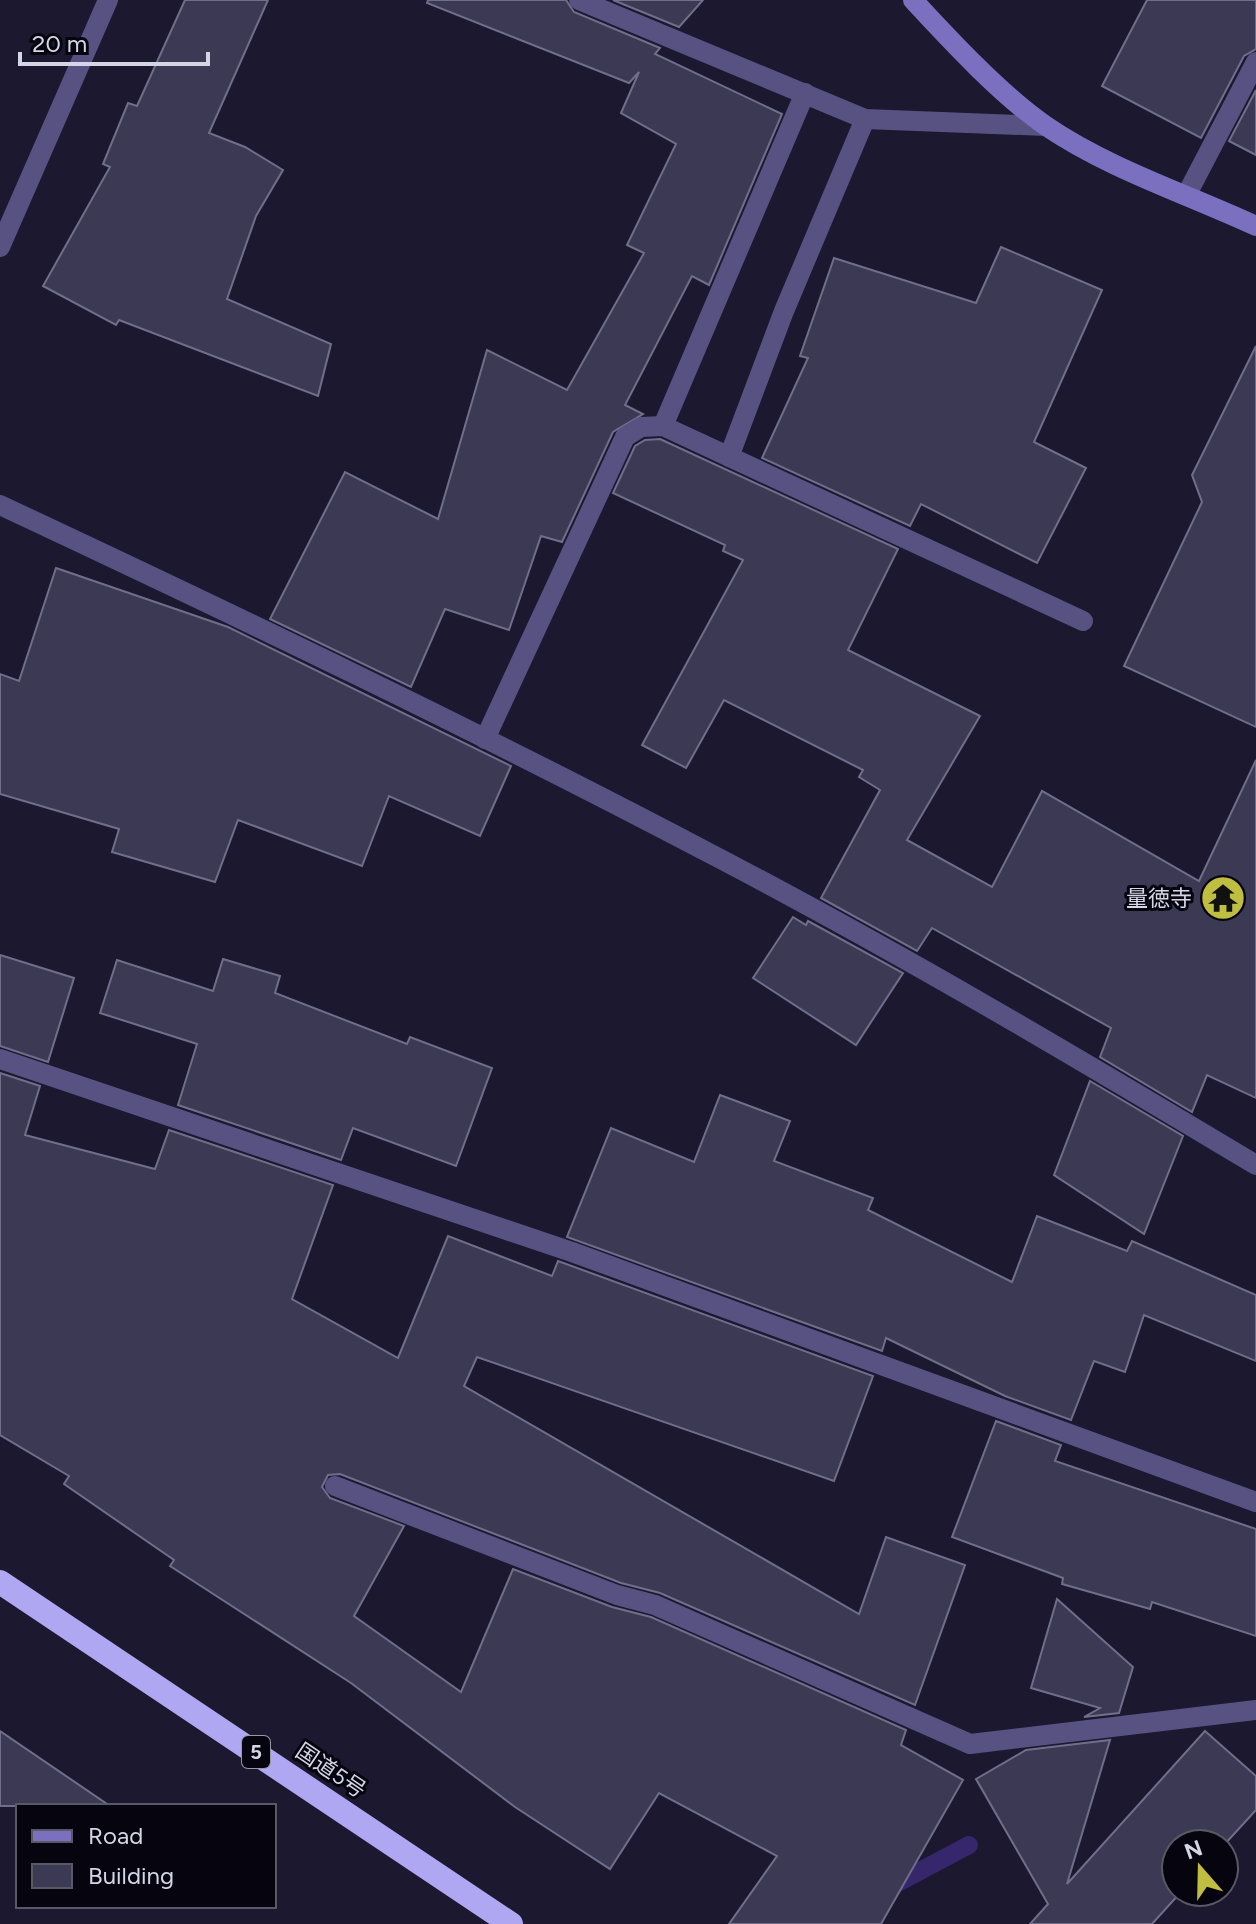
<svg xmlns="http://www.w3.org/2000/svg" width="1256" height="1924" viewBox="0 0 1256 1924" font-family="Figtree,'Noto Sans JP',sans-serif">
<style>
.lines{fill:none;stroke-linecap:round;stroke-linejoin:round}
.stream{stroke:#36266c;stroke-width:18}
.building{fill:#3c3954;stroke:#706e8b;stroke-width:2}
.street{stroke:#585283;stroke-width:20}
.secondary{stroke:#7b70c0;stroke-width:20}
.highway{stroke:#afa7f1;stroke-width:24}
.labels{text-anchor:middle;stroke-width:6;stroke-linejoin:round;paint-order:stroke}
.shield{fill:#06050f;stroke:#9897a6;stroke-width:2}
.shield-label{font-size:20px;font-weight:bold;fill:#d6d5e6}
.poi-label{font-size:22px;fill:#d6d5e6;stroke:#06050f;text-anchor:end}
.street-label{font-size:22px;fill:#d6d5e6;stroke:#06050f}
</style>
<rect width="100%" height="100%" fill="#1b1830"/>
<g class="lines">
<path class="stream" d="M 886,1889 L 969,1845"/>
</g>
<g class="building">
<path d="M 185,0 L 268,0 L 209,133 L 245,147 L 283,170 L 256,216 L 227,299 L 331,344 L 318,396 L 119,320 L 116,325 L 43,286 L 110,167 L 103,164 L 128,103 L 137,106 Z"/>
<path d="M 428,0 L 566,0 L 574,12 L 660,48 L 655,54 L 782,114 L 709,285 L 692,276 L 625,405 L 643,414 L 613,432 L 562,542 L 541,536 L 509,630 L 445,609 L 411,687 L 270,619 L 345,472 L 438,519 L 487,350 L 567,390 L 644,253 L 627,245 L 676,144 L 621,113 L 639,72 L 629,83 L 427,3 Z"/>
<path d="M 613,0 L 703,0 L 679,27 Z"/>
<path d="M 1147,0 L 1256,0 L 1256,49 L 1244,56 L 1201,138 L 1102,86 Z"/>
<path d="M 1256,90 L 1256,155 L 1229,141 Z"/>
<path d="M 1001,247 L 1102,290 L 1034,442 L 1086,468 L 1037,563 L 921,504 L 910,526 L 762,458 L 808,358 L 800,356 L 834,258 L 976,303 Z"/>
<path d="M 1256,346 L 1256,727 L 1124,666 L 1202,502 L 1192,475 Z"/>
<path d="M 660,439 L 898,549 L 848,650 L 980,716 L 907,840 L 992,887 L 1042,791 L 1199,881 L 1256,760 L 1256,1098 L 1207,1075 L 1192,1112 L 1100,1057 L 1111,1028 L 932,928 L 917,951 L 821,898 L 880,790 L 859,777 L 863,770 L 724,700 L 686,768 L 642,745 L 743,560 L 723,551 L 725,545 L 613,493 L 635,446 L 645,440 Z"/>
<path d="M 56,568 L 228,627 L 511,766 L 480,836 L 389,796 L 362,866 L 238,820 L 215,882 L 112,852 L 119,829 L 0,794 L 0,674 L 19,681 Z"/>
<path d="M 793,917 L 806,925 L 808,921 L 903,973 L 856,1045 L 753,978 Z"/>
<path d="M 0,955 L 74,978 L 48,1062 L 0,1046 Z"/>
<path d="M 223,959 L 280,976 L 275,993 L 407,1044 L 410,1037 L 492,1068 L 456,1166 L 353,1128 L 341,1160 L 178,1105 L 197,1044 L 100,1013 L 117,960 L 213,991 Z"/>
<path d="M 0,1073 L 40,1086 L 25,1135 L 155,1169 L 169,1130 L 333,1185 L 292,1299 L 398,1358 L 448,1236 L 552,1276 L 558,1261 L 873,1376 L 834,1481 L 477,1357 L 464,1386 L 859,1614 L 886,1537 L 965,1565 L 915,1705 L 660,1593 L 621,1583 L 340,1474 L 328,1475 L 322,1487 L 330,1498 L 404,1526 L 354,1616 L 461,1692 L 513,1569 L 612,1607 L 651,1617 L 906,1730 L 901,1745 L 963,1780 L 881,1924 L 729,1924 L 777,1856 L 659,1793 L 610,1869 L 515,1807 L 351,1683 L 170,1566 L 174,1560 L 64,1484 L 69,1476 L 0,1435 Z"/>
<path d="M 1090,1081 L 1183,1136 L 1144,1234 L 1054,1175 Z"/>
<path d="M 720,1095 L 790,1121 L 774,1161 L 873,1198 L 868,1210 L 1012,1282 L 1037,1216 L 1127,1251 L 1132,1241 L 1256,1295 L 1256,1361 L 1144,1315 L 1125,1372 L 1094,1361 L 1071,1420 L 1005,1396 L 886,1338 L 882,1351 L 567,1237 L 611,1128 L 694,1162 Z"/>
<path d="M 996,1421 L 1061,1445 L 1055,1461 L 1256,1529 L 1256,1636 L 1152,1602 L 1150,1609 L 1062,1584 L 1063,1578 L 952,1537 Z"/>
<path d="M 1057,1599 L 1133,1667 L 1119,1713 L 1084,1717 L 1100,1708 L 1031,1688 Z"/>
<path d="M 0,1731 L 110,1806 L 0,1806 Z"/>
<path d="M 1205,1731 L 1256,1776 L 1256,1810 L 1224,1845 L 1176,1844 L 1176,1892 L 1181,1892 L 1152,1924 L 1030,1924 L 1048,1904 L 976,1779 L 1026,1750 L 1110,1740 L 1067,1884 Z"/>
</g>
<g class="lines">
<g class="street">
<path d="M 579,0 L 865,119 L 1046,126"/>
<path d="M 1187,194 L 1256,62"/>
<path d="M 0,247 L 108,0"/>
<path d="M 663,426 L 805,93"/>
<path d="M 729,457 L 784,311 L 865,119"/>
<path d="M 0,505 C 239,617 477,731 711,854 C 897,951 1076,1057 1256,1165"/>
<path d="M 485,739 L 625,437 L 641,427 L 663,426 L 1083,621"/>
<path d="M 0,1059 L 572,1252 L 1256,1502"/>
<path d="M 335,1486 L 617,1595 L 655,1605 L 970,1744 L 1256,1710"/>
</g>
<path class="secondary" d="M 913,0 C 950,40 1002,96 1046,126 C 1109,169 1187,194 1256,226"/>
<path class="highway" d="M 0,1582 L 511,1924"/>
</g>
<defs>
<g id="temple-disc" transform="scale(2.3)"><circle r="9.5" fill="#c0be41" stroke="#06050f"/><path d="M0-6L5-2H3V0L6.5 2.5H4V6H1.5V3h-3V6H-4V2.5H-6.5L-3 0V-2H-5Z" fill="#111"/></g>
</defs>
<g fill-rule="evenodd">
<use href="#temple-disc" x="1223" y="898"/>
</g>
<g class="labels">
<rect class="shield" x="242" y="1736" width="28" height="32" rx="6"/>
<g class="shield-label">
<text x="256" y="1759">5</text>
</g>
<g class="poi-label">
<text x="1192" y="906">量徳寺</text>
</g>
<g class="street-label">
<text transform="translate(331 1770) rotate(34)" y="8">国道5号</text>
</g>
</g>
<rect x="16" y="1804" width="260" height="104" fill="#06050f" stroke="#595865" stroke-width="2"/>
<rect x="32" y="1830" width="40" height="12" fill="#7b70c0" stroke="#595865" stroke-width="2"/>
<text x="88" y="1844" font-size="24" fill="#d6d5e6">Road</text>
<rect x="32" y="1864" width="40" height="24" fill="#3c3954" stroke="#595865" stroke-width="2"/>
<text x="88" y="1884" font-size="24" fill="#d6d5e6">Building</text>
<g transform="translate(1200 1868) rotate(340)"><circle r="38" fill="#06050f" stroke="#595865" stroke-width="2"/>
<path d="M0-6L14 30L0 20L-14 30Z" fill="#c0be41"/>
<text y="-12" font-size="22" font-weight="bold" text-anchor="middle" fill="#d6d5e6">N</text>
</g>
<path d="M20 52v12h188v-12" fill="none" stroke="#d6d5e6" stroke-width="4"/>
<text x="32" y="52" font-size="24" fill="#d6d5e6" stroke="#06050f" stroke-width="6" paint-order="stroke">20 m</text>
</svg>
